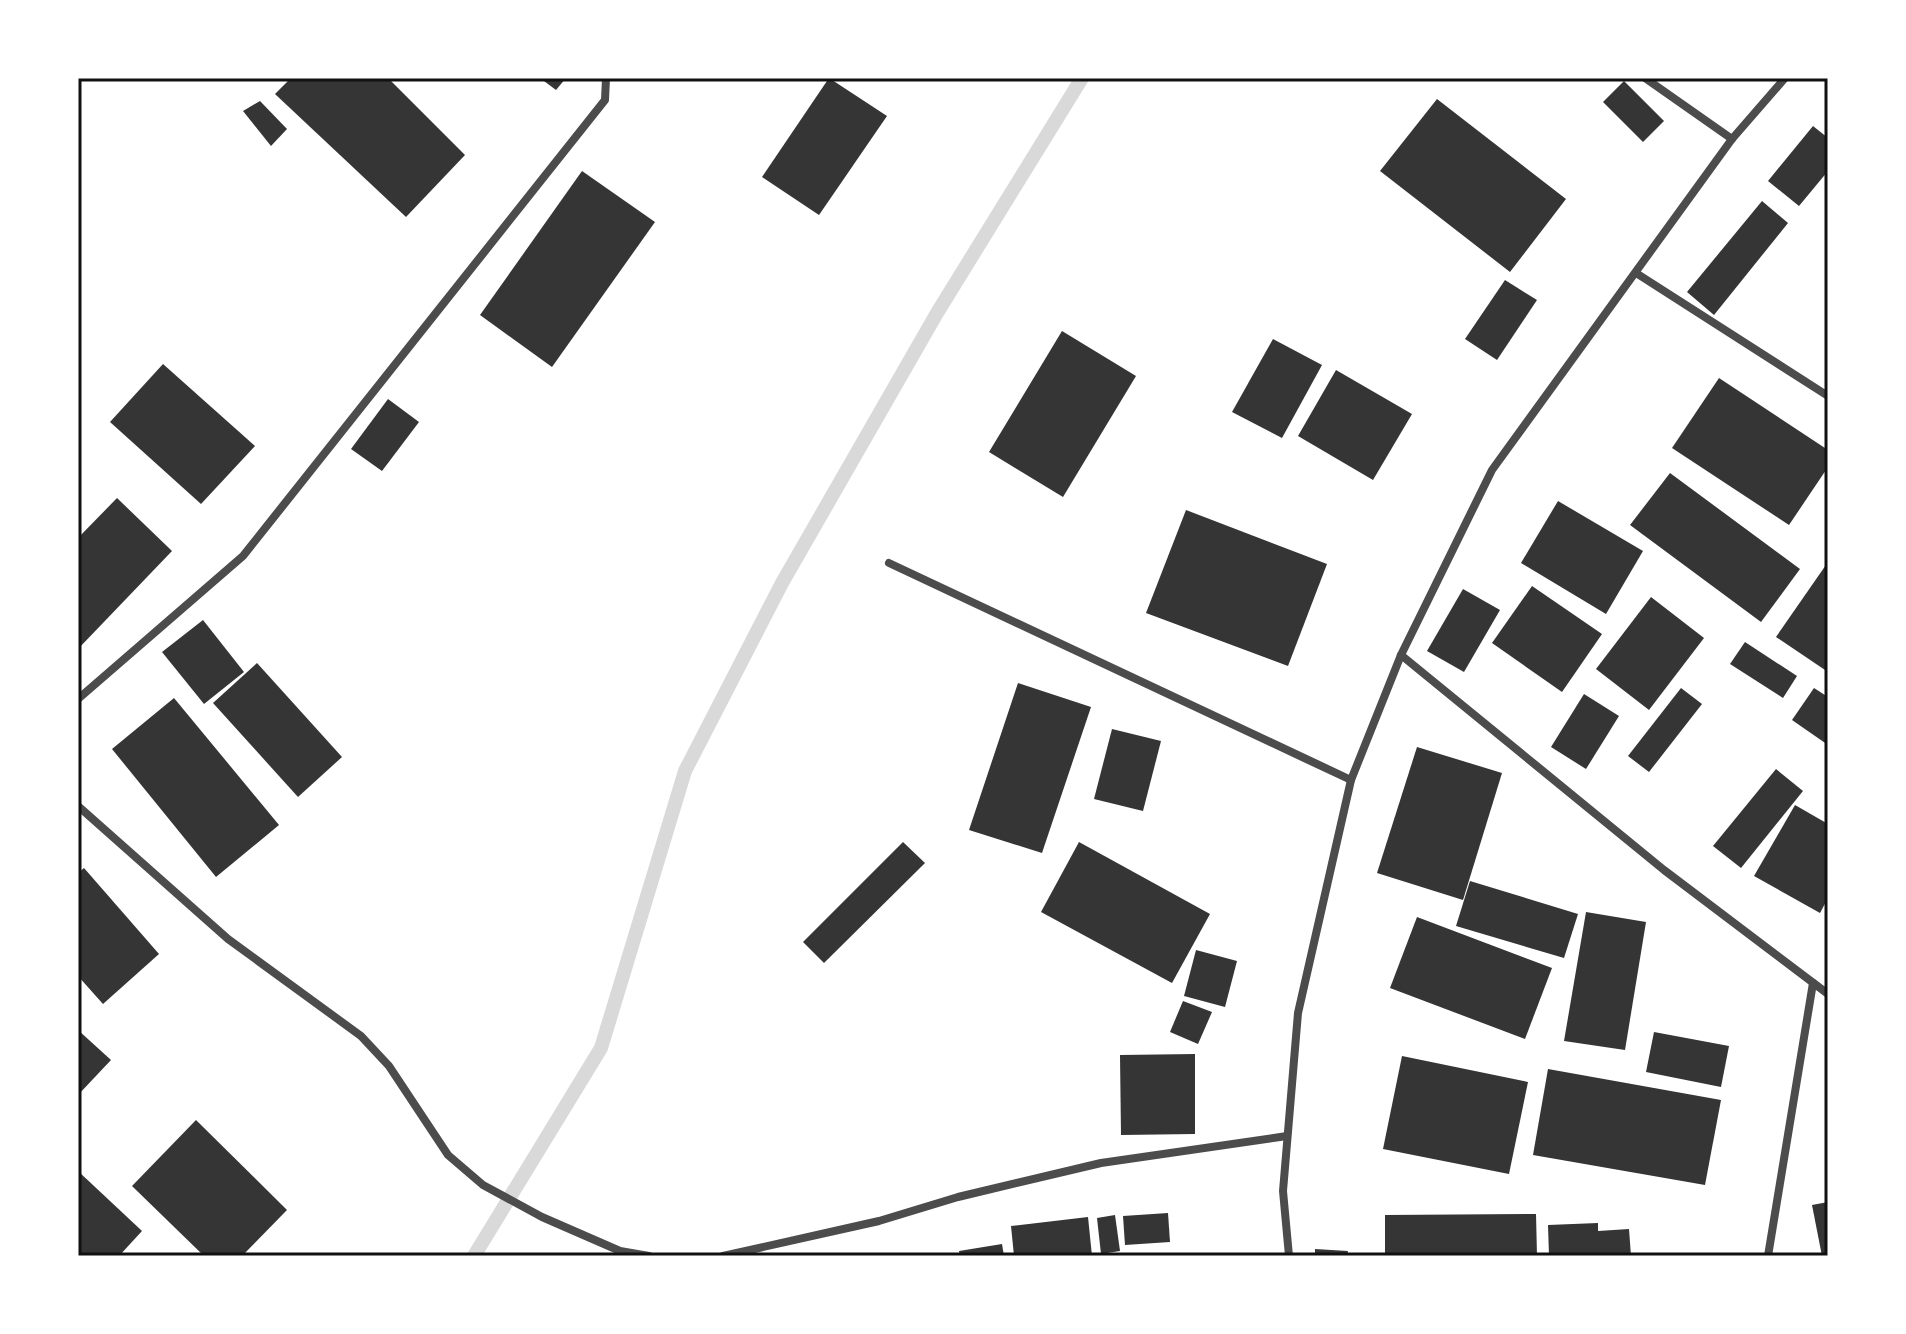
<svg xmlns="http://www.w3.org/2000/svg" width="1906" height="1334" viewBox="0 0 1906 1334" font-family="Quicksand,sans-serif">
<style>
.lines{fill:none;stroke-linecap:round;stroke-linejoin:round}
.stream{stroke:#d9d9d9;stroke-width:14}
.building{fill:#353535}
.minor{stroke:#4c4c4c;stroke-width:8}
.neatline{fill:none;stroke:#111;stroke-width:3}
</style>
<rect width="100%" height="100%" fill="#fff"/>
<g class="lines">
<path class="stream" d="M 474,1256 L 601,1048 L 685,771 L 782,583 L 937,313 L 1082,78"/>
</g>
<g class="building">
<path d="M 291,78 L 388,78 L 465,155 L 406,217 L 275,94 Z"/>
<path d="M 540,78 L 566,78 L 556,90 Z"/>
<path d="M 829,78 L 887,116 L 819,215 L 762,177 Z"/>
<path d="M 1624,81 L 1664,121 L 1643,142 L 1603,102 Z"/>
<path d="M 1437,99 L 1566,199 L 1510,272 L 1380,171 Z"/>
<path d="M 260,101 L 287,129 L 271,146 L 243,111 Z"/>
<path d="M 1813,126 L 1828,138 L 1828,171 L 1799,206 L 1768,181 Z"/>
<path d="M 582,171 L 655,222 L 552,367 L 480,315 Z"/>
<path d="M 1762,201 L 1788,223 L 1714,315 L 1687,292 Z"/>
<path d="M 1505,280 L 1537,300 L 1497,360 L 1465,339 Z"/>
<path d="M 1062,331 L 1136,376 L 1063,497 L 989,452 Z"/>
<path d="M 1273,339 L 1322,365 L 1282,438 L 1232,412 Z"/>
<path d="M 163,364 L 255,446 L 201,504 L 110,422 Z"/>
<path d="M 1336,370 L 1412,414 L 1373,480 L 1298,436 Z"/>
<path d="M 1719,378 L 1828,450 L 1828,467 L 1789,525 L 1672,448 Z"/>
<path d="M 388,399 L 419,422 L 382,471 L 351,449 Z"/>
<path d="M 1670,473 L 1800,569 L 1761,622 L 1630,525 Z"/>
<path d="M 117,498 L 172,551 L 78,649 L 78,538 Z"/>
<path d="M 1558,501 L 1643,551 L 1606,614 L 1521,563 Z"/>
<path d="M 1186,510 L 1327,564 L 1288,666 L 1146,613 Z"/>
<path d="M 1828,562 L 1828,672 L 1776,637 Z"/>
<path d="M 1532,586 L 1602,634 L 1562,692 L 1492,643 Z"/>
<path d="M 1463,589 L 1500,610 L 1464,672 L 1427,651 Z"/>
<path d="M 1651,597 L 1704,638 L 1649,710 L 1596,669 Z"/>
<path d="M 203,620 L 244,672 L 204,704 L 162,652 Z"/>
<path d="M 1745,642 L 1797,676 L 1783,698 L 1730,664 Z"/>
<path d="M 257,663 L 342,757 L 298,797 L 213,703 Z"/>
<path d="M 1018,683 L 1091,707 L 1042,853 L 969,830 Z"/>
<path d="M 1681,688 L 1702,704 L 1649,772 L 1628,756 Z"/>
<path d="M 1814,688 L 1828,697 L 1828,745 L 1792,720 Z"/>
<path d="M 1584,694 L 1619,716 L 1586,769 L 1551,747 Z"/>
<path d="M 174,698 L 279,825 L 216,877 L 112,749 Z"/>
<path d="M 1112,729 L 1161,741 L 1143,811 L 1094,799 Z"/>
<path d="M 1417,747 L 1502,773 L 1463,900 L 1377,873 Z"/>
<path d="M 1776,769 L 1803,791 L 1741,868 L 1713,846 Z"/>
<path d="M 1795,805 L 1828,824 L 1828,898 L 1820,913 L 1754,876 Z"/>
<path d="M 903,842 L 925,863 L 824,963 L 803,942 Z"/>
<path d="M 1079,842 L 1210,914 L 1172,983 L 1041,912 Z"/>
<path d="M 84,868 L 159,954 L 103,1004 L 78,976 L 78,873 Z"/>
<path d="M 1470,881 L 1578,914 L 1564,958 L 1456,926 Z"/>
<path d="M 1586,912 L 1646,922 L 1625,1050 L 1564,1041 Z"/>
<path d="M 1417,917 L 1552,968 L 1525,1039 L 1390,988 Z"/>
<path d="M 1196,950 L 1237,961 L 1225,1007 L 1184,996 Z"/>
<path d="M 1183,1001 L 1212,1012 L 1198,1044 L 1170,1032 Z"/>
<path d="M 78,1030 L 111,1060 L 78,1095 Z"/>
<path d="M 1654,1032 L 1729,1046 L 1721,1087 L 1646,1072 Z"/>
<path d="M 1195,1054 L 1195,1134 L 1121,1135 L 1120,1055 Z"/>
<path d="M 1402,1056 L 1528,1082 L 1509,1174 L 1383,1149 Z"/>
<path d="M 1548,1069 L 1721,1100 L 1705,1185 L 1533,1155 Z"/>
<path d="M 196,1120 L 287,1210 L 242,1256 L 204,1256 L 132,1186 Z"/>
<path d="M 78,1171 L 142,1231 L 119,1256 L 78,1256 Z"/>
<path d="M 1828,1202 L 1828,1256 L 1822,1256 L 1812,1205 Z"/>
<path d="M 1168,1213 L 1170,1242 L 1125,1245 L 1123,1216 Z"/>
<path d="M 1536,1214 L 1537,1256 L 1385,1256 L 1385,1215 Z"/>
<path d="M 1115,1215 L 1120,1251 L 1101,1254 L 1097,1218 Z"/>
<path d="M 1088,1217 L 1092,1256 L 1014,1256 L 1011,1226 Z"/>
<path d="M 1598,1223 L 1598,1231 L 1629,1229 L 1631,1256 L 1549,1256 L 1548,1225 Z"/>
<path d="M 1002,1244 L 1004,1256 L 960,1256 L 959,1251 Z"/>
<path d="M 1315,1249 L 1348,1251 L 1347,1256 L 1315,1256 Z"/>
</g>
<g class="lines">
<g class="minor">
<path d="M 1645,78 L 1732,139"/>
<path d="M 1636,273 L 1828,396"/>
<path d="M 889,563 L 1351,780"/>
<path d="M 1401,655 L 1664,870 L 1828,994"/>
<path d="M 78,699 L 243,556 L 605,100 L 606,78"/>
<path d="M 78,806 L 228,939 L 361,1036 L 389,1066 L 448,1155 L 483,1185 L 542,1217 L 620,1251 L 649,1256"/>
<path d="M 723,1256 L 879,1221 L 958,1197 L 1101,1163 L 1287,1136"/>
<path d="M 1289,1256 L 1283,1191 L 1298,1013 L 1351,780 L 1401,655 L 1492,470 L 1732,139 L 1785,78"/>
<path d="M 1768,1256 L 1813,983"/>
</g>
</g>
<rect width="1906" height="1334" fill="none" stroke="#ffffff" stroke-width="160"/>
<rect x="80" y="80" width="1746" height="1174" class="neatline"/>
</svg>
